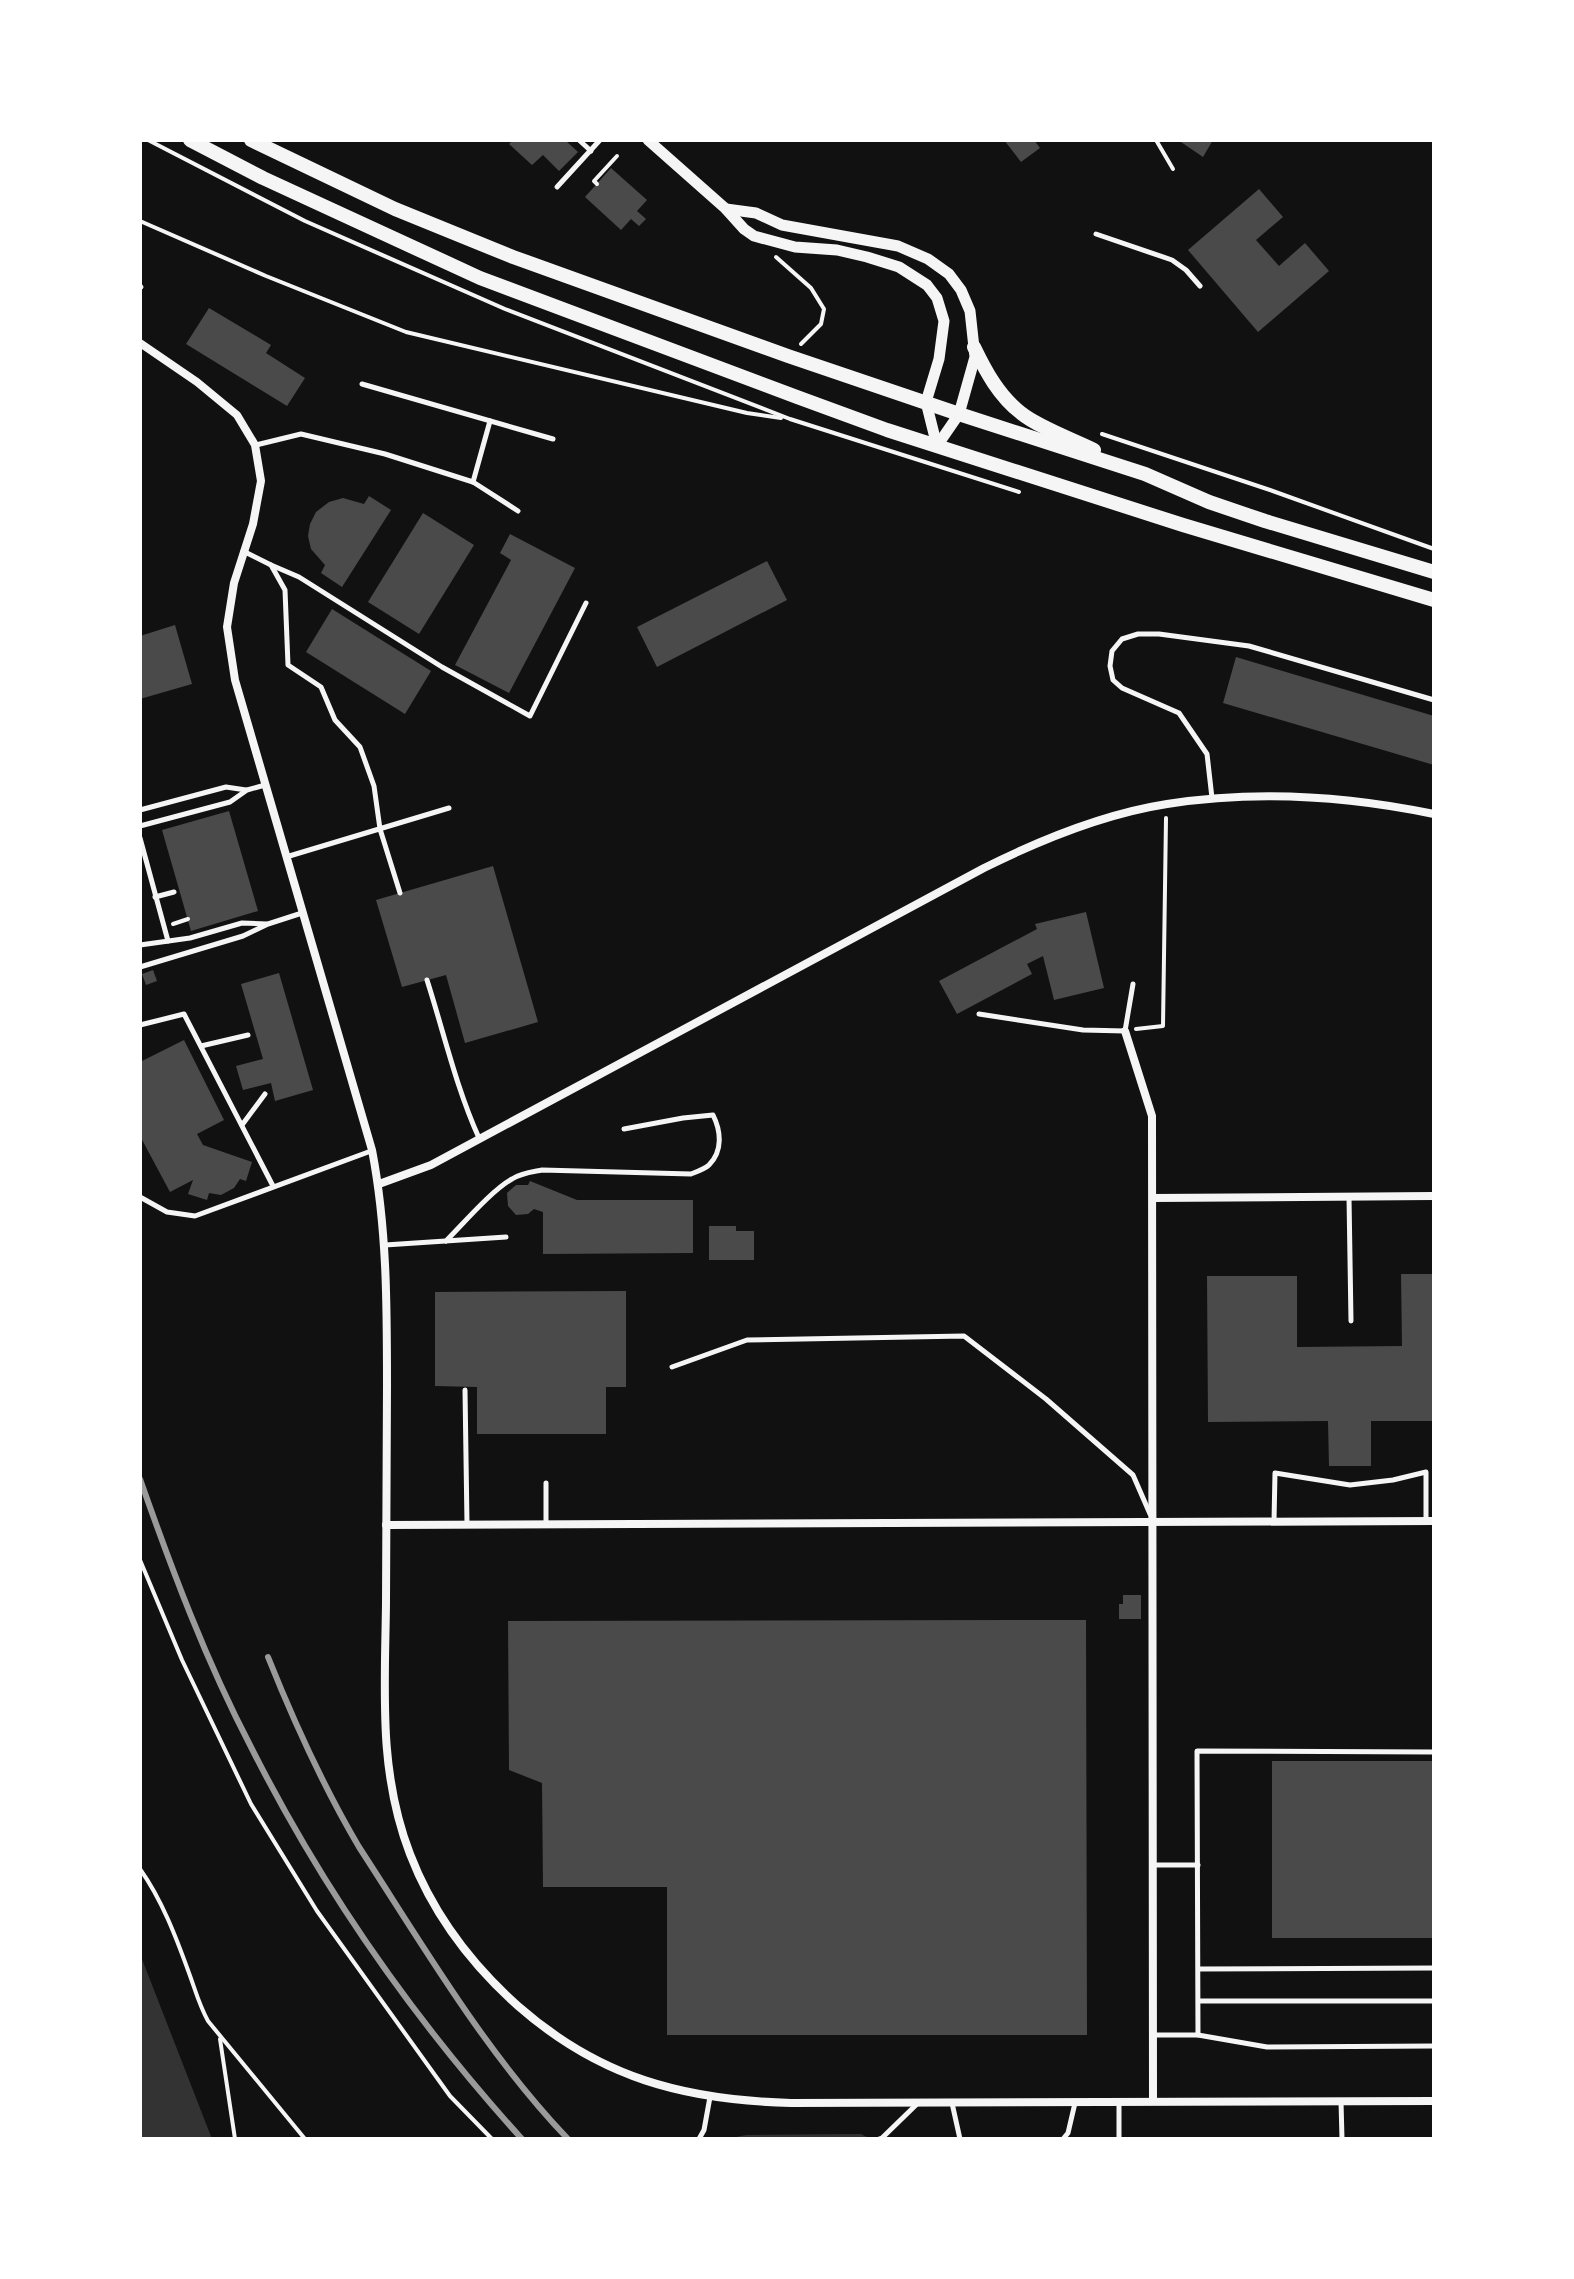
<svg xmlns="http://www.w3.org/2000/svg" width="1574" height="2279" viewBox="0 0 1574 2279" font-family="Poppins,sans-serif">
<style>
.water{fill:#333}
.building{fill:#4a4a4a}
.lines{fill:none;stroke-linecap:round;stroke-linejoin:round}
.path{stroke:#f5f5f5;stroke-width:4}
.service{stroke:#f5f5f5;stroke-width:5}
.minor{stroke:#f5f5f5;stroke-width:8}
.tertiary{stroke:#f5f5f5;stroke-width:11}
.primary{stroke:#f5f5f5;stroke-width:14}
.rail{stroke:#9a9a9a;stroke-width:6}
</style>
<rect width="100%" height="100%" fill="#111"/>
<g class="water">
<path d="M 140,1954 L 212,2139 L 140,2139 Z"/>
<path d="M 861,2134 L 871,2139 L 726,2139 L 746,2135 Z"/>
</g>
<g class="building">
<path d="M 513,140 L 565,140 L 578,152 L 559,171 L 543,155 L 532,165 L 509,144 Z"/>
<path d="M 1004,140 L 1034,140 L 1040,148 L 1021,162 Z"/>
<path d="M 1178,140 L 1213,140 L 1203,157 Z"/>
<path d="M 611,168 L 647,200 L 637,211 L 646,219 L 639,226 L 631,219 L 621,230 L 585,197 Z"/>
<path d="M 1259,189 L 1283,217 L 1256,240 L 1279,266 L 1305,243 L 1329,271 L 1258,332 L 1188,250 Z"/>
<path d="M 209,308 L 271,345 L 266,353 L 305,378 L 287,406 L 186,344 Z"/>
<path d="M 369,496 L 391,510 L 342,587 L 321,573 L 325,565 L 311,549 L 308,536 L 310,524 L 316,512 L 329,502 L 343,498 L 364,504 Z"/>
<path d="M 423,513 L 474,545 L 419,634 L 368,602 Z"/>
<path d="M 510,534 L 575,568 L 509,693 L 455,665 L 511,560 L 500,553 Z"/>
<path d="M 767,561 L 787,600 L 657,667 L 637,627 Z"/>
<path d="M 332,609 L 431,671 L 405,714 L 306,652 Z"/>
<path d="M 175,625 L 192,684 L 140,699 L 140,636 Z"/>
<path d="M 1236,657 L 1434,716 L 1434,765 L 1223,703 Z"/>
<path d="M 229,811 L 258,911 L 191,931 L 162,830 Z"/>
<path d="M 493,866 L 538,1022 L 465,1043 L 446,975 L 402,987 L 376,900 Z"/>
<path d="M 1086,912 L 1104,988 L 1054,1000 L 1043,956 L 1027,964 L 1032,974 L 957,1014 L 939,981 L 1037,929 L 1035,924 Z"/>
<path d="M 153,970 L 157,981 L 146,985 L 142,974 Z"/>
<path d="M 279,973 L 313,1090 L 275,1101 L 271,1083 L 243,1090 L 236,1066 L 263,1059 L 241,984 Z"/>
<path d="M 184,1040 L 224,1120 L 197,1134 L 203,1145 L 252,1162 L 246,1181 L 240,1179 L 234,1188 L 221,1195 L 209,1193 L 207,1200 L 188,1194 L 193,1180 L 170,1192 L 140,1136 L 140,1062 Z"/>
<path d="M 530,1181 L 577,1200 L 693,1200 L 693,1253 L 543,1254 L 543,1212 L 534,1209 L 528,1214 L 516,1215 L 508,1206 L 507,1193 L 516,1185 L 528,1185 Z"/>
<path d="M 709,1226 L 736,1226 L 736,1231 L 754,1231 L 754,1260 L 709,1260 Z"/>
<path d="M 1401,1274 L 1434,1274 L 1434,1421 L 1371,1421 L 1371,1466 L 1329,1466 L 1328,1421 L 1208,1422 L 1207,1276 L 1297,1276 L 1297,1347 L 1402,1346 Z"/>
<path d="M 626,1291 L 626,1387 L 606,1387 L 606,1434 L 477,1434 L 477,1387 L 435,1386 L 435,1292 Z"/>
<path d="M 1123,1595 L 1141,1595 L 1141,1619 L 1119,1619 L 1119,1604 L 1123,1604 Z"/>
<path d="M 1086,1620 L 1087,2035 L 667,2035 L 667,1887 L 543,1887 L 542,1783 L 509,1770 L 508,1621 Z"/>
<rect x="1272" y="1761" width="162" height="177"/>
</g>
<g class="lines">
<g class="path">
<path d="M 148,140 L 305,221 L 505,309 L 790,419 L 1019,492"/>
<path d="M 1156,140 L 1173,169"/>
<path d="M 597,184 L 594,181 L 617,156"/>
<path d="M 140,221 L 266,276 L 406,332 L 747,413 L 781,418"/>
<path d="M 776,257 L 811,288 L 824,309 L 821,324 L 801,344"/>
<path d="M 1102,434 L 1270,490 L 1434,549"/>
<path d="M 173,924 L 188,919"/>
<path d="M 1136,1029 L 1163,1026 L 1166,818"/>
<path d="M 140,1560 L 182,1660 L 251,1804 L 317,1911 L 450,2096 L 492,2139"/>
<path d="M 140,1869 C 162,1900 176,1937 189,1973 C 195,1989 199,2005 208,2021 L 305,2139"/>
<path d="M 220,2039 L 235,2139"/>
</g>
<g class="service">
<path d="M 579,140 L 591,151"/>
<path d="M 557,187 L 600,140"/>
<path d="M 1096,234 L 1172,260 L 1186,270 L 1200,286"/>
<path d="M 140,286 L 141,287"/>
<path d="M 362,384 L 553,439"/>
<path d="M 256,445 L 301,434 L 385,454 L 473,482 L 518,511"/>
<path d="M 473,482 L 490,421"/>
<path d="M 243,551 L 271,565 L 285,590 L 288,665 L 321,687 L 335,720 L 360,747 L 374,786 L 380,829 L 400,893"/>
<path d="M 271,565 L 299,577 L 442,667 L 530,716 L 586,603"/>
<path d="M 1212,798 L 1207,754 L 1179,713 L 1122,688 L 1113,680 L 1110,666 L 1112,651 L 1122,639 L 1138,634 L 1159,634 L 1249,646 L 1434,700"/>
<path d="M 140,810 L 226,787 L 246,790"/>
<path d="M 140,826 L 230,802 L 247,790 L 265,785"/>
<path d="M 140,838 L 168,941"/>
<path d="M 286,857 L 449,808"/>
<path d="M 155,897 L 174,892"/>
<path d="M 140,945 L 190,938 L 242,923 L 267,924"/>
<path d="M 140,967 L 243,936 L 268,924 L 302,913"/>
<path d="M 427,980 C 444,1033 456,1087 479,1138"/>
<path d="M 979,1014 L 1083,1030 L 1125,1031 L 1133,984"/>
<path d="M 140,1025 L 184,1014 L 273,1186"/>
<path d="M 201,1046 L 248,1035"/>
<path d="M 242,1125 L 265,1094"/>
<path d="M 140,1197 L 167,1212 L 195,1216 L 371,1151"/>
<path d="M 1349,1197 L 1351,1321"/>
<path d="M 446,1241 C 463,1224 492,1190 512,1179 C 521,1173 532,1172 542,1170 L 691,1174 C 696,1172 705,1169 709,1165 C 723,1151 721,1131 713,1115 L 683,1118 L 624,1129"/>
<path d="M 385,1245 L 506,1237"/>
<path d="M 672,1367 L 747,1340 L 964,1336 L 1046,1399 L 1133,1475 L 1150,1514"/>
<path d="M 465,1390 L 467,1524"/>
<path d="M 546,1483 L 546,1524"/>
<path d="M 1274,1521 L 1275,1473 L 1350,1485 L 1393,1480 L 1426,1472 L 1426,1521"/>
<path d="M 1153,1865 L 1198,1865"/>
<path d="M 1199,1969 L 1434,1968"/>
<path d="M 1199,2001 L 1434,2001"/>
<path d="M 1154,2035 L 1198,2035 L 1267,2047 L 1434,2046"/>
<path d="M 1198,2035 L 1197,1751 L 1434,1752"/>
<path d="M 1341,2101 L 1342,2139"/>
<path d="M 952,2103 L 960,2139"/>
<path d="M 699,2139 L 704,2130 L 710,2097"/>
<path d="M 879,2139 L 882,2138 L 918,2103"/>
<path d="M 1063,2139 L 1068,2133 L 1075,2103"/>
<path d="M 1119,2139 L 1119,2101"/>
</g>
<g class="minor">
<path d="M 140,343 L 197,382 L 237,415 L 255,445 L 261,481 L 253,524 L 234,583 L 227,627 L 235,680 L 372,1150 C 387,1228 387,1306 387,1385 C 386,1458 386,1531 386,1603 C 385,1690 378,1771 410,1854 C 433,1914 471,1964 518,2006 C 600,2078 684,2100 791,2103 L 1434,2101"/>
<path d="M 1125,1031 L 1152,1116 L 1153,2101"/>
<path d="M 379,1184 L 431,1165 L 984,868 C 1042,839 1103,814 1167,804 C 1256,790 1347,796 1434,814"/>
<path d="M 1153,1198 L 1434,1196"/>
<path d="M 386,1525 L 1434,1521"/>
</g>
<g class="tertiary">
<path d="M 648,140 L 726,209 L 744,229 L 754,236 L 795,247 L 837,250 L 867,257 L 899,267 L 927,285 L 937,298 L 944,321 L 939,359 L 926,402 L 937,446"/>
<path d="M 726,209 L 756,213 L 782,225 L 898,246 L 928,259 L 949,274 L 961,290 L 970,311 L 975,357 L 959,414 L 937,446"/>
</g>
<g class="primary">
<path d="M 190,140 L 263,178 L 480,278 L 797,397 L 887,430 L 1183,525 L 1434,600"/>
<path d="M 251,140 L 395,209 L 513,257 L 788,356 L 959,414 L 1145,474 L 1209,502 L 1265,521 L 1434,572"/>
<path d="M 974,347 C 986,372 999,396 1021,413 C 1038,427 1074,440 1094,450"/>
</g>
<g class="rail">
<path d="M 140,1479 C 172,1570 206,1661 251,1747 C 323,1890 415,2021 522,2139"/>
<path d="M 268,1657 C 294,1722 323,1786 359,1847 C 424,1947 485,2052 568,2139"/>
</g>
</g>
<rect width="1574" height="2279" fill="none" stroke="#ffffff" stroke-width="284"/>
</svg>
